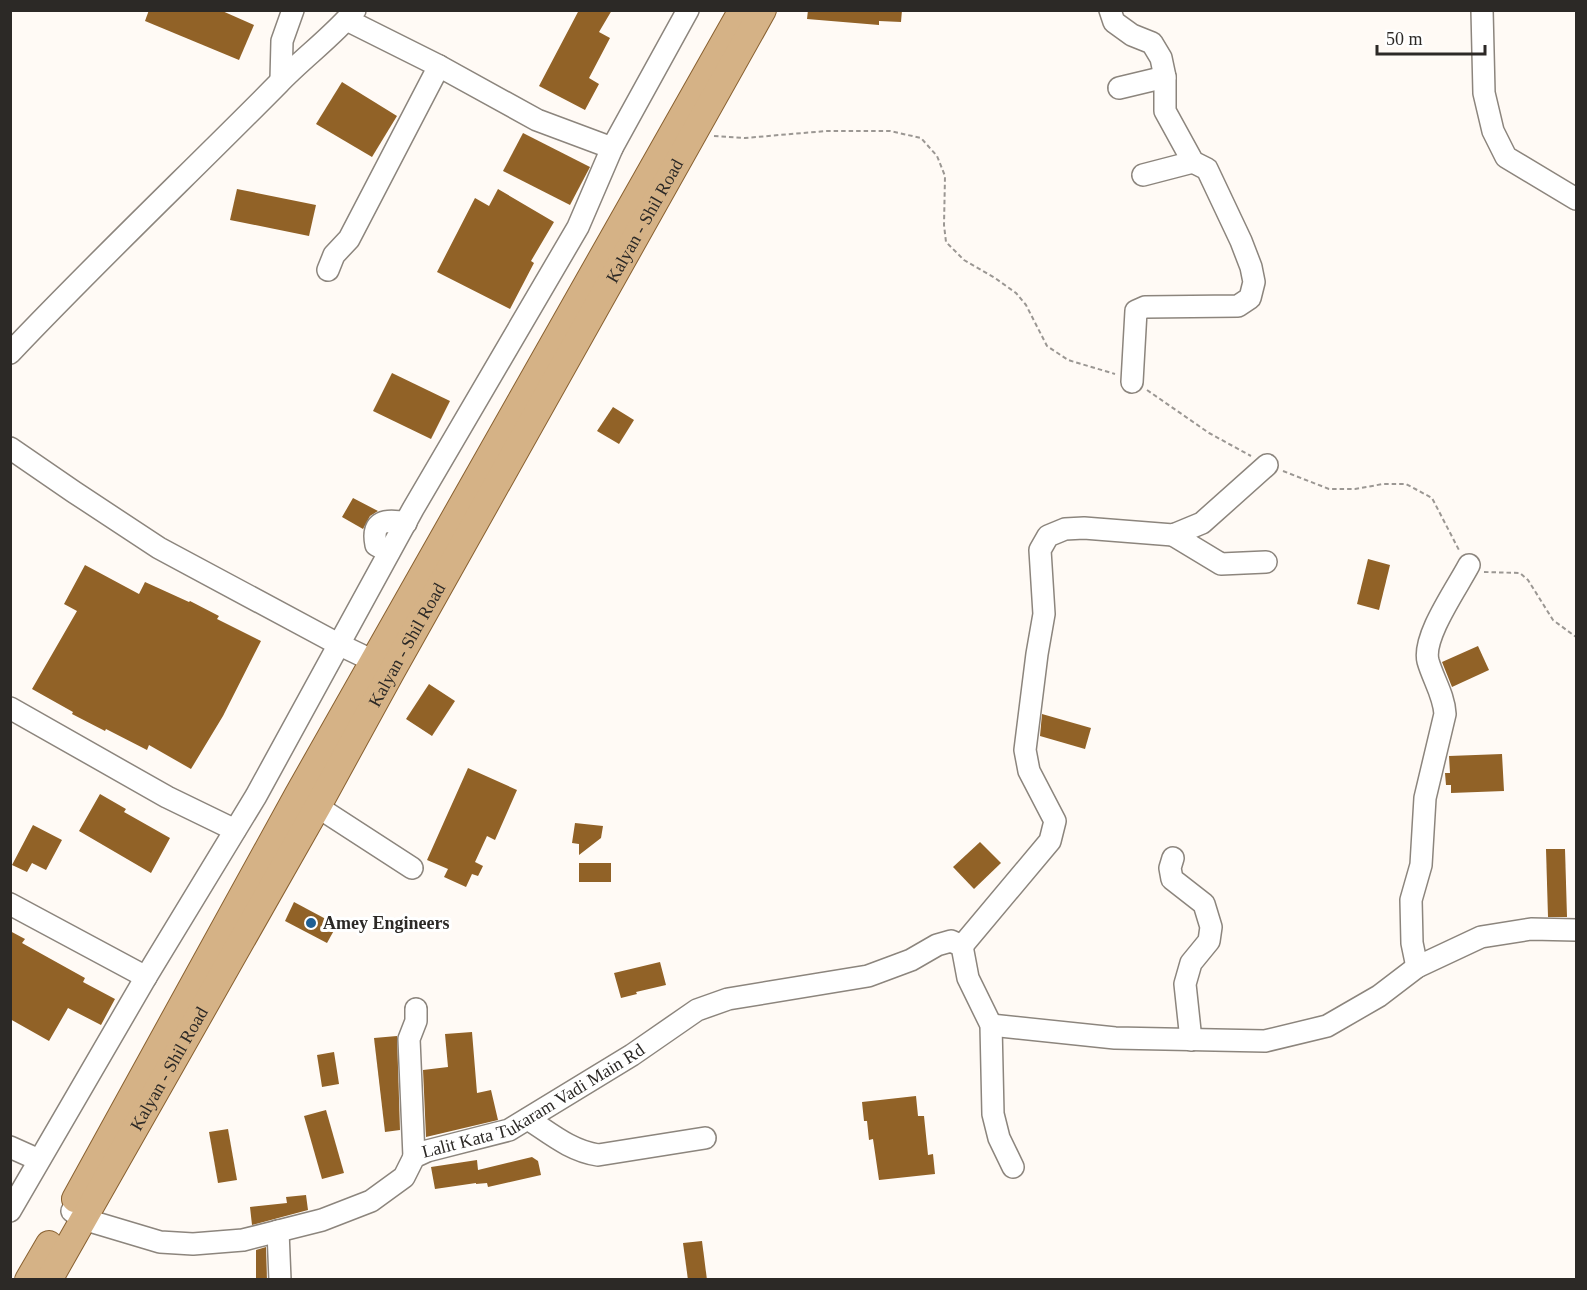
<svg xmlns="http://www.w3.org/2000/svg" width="1587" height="1290" viewBox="0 0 1587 1290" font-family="Georgia,serif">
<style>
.building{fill:#916227}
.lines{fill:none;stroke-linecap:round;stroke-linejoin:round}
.minor-casing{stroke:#8c857d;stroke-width:24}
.major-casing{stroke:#886030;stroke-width:28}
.path{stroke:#9b9793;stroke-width:2;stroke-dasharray:4.5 3;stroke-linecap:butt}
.minor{stroke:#fff;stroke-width:21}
.major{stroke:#d5b286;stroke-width:26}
.poi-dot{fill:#1f5f94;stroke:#fff;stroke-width:2}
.labels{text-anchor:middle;stroke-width:6;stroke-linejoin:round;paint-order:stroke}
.street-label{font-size:18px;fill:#2c2926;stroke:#fff}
.poi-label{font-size:18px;font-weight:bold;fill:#2c2926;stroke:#fff;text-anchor:start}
</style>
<rect width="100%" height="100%" fill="#fffaf5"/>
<g class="building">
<path d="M 149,10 L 220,10 L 254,25 L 239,60 L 145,21 Z"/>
<path d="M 579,10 L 612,10 L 599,32 L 610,38 L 589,78 L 599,84 L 585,110 L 539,86 Z"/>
<path d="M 808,10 L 902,10 L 901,22 L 879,21 L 879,25 L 807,19 Z"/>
<path d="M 342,82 L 397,116 L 372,157 L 316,124 Z"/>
<path d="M 523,133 L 590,167 L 570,205 L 503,171 Z"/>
<path d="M 237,189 L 316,205 L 309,236 L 230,220 Z"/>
<path d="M 498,189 L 554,222 L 531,261 L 534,263 L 510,309 L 437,272 L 475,198 L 489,206 Z"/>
<path d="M 392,373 L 450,401 L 431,439 L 373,411 Z"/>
<path d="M 613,407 L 634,420 L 619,444 L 597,431 Z"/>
<path d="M 353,498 L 378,511 L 370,516 L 363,529 L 342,517 Z"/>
<path d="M 1368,559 L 1390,565 L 1379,610 L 1357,604 Z"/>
<path d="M 85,565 L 139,594 L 145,582 L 189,602 L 190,601 L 219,616 L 217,619 L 261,641 L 223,716 L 191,769 L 149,745 L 147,750 L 106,729 L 105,731 L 72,714 L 73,712 L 32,689 L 77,611 L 64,604 Z"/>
<path d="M 1478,646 L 1489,670 L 1452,687 L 1442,662 Z"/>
<path d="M 429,684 L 455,701 L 432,736 L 406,719 Z"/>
<path d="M 1042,714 L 1091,728 L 1085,749 L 1040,736 Z"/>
<path d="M 1502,754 L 1504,791 L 1451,793 L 1451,785 L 1446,785 L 1445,773 L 1450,773 L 1449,756 Z"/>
<path d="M 468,768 L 517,790 L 495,840 L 487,836 L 475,862 L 483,866 L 478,876 L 472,874 L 466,887 L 444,877 L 448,869 L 427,860 Z"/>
<path d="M 100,794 L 126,809 L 124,812 L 170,838 L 151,873 L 79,831 Z"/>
<path d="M 575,823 L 603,826 L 601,838 L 579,855 L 579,844 L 572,843 Z"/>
<path d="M 33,825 L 62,840 L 46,870 L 32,863 L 27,872 L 12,865 Z"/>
<path d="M 980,842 L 1001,863 L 974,889 L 953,867 Z"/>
<path d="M 1546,849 L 1565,849 L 1567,917 L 1548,917 Z"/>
<rect x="579" y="863" width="32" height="19"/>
<path d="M 294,902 L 337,925 L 327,943 L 285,921 Z"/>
<path d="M 10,931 L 25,939 L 22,943 L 85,978 L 83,982 L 115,999 L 101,1025 L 68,1008 L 49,1041 L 10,1019 Z"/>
<path d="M 660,962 L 666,985 L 636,992 L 637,994 L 621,998 L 614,973 Z"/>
<path d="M 472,1032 L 477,1093 L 491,1090 L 498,1120 L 426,1137 L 423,1070 L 448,1067 L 445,1034 Z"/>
<path d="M 397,1036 L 400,1130 L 385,1132 L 374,1038 Z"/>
<path d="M 334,1052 L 339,1084 L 322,1087 L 317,1055 Z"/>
<path d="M 916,1096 L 918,1116 L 924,1116 L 928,1155 L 933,1154 L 935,1174 L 879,1180 L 873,1139 L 869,1140 L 867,1121 L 864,1121 L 862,1102 Z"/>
<path d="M 326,1110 L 344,1173 L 322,1179 L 304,1116 Z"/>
<path d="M 228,1129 L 237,1180 L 218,1183 L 209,1132 Z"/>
<path d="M 532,1157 L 538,1161 L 541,1175 L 488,1187 L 487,1183 L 476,1184 L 476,1183 L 435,1189 L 431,1167 L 477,1160 L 478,1170 Z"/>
<path d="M 306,1195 L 308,1210 L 252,1225 L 250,1207 L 287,1203 L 286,1197 Z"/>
<path d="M 702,1241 L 707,1280 L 688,1280 L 683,1243 Z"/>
<path d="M 266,1247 L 267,1280 L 256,1280 L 256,1250 Z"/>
</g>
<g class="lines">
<g class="minor-casing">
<g id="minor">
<path d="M 1110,10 L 1114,22 L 1132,35 L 1152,43 L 1161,58 L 1165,77 L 1165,111 L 1193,162 L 1207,169 L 1241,241 L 1251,267 L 1254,282 L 1250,298 L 1238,306 L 1145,307 L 1136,311 L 1132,382"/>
<path d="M 1482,10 L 1484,93 L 1493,131 L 1506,157 L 1576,199"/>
<path d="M 347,20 L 439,66 L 537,120 L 612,148"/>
<path d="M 281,80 L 282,41 L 293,10"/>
<path d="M 1119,88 L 1165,77"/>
<path d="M 1143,175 L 1193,162"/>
<path d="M 328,270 L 334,255 L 349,239 L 439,66"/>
<path d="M 10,353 C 98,260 190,173 279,83 C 303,58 332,37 355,10"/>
<path d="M 10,448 L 74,492 L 159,548 L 338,644 L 386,667"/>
<path d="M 1173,535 L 1221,564 L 1266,562"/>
<path d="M 389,552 L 376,545 C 371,520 386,519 406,523"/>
<path d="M 10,708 L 167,797 L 235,830"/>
<path d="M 304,798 L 412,868"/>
<path d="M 1173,858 L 1170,868 L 1172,879 L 1204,904 L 1211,927 L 1209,941 L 1191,963 L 1185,984 L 1191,1040"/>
<path d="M 10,904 L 146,977"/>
<path d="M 962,946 L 1050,841 L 1055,821 L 1029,771 L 1025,750 L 1037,654 L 1044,614 L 1040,550 L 1048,536 L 1065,529 L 1084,528 L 1173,535 L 1202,523 L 1267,465"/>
<path d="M 1417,967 L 1412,943 L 1411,900 L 1421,865 L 1425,798 L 1445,714 C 1444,695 1433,679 1428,661 C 1422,637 1457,588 1469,565"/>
<path d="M 991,1025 L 1115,1038 L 1265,1041 L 1327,1026 L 1379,996 L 1417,967 L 1481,937 L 1531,929 L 1576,930"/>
<path d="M 528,1119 C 551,1134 571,1151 598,1155 L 705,1138"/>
<path d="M 10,1147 L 39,1160"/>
<path d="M 414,1157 L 409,1039 L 416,1021 L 416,1009"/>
<path d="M 10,1211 L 146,977 L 256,796 L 413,509 L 578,227 L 612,148 L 688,10"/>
<path id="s1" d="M 72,1211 L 83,1219 L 160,1242 L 193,1244 L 243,1240 L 322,1220 L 371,1201 L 404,1177 L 414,1157 L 427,1151 L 509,1130 L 632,1055 L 697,1010 L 728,999 L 868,976 L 911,960 L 937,945 L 951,941 L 962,946 L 968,978 L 991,1025 L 993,1114 L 999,1138 L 1013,1167"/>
<path d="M 278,1231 L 280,1280"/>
</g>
</g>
<g class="major-casing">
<g id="major">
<path d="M 75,1199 L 298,794 L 742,10"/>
<path d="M 28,1280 L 49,1244"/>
<path id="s2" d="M 49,1280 L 318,806 L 392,671 L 763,10"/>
</g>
</g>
<g class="path">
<path d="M 714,136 L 745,138 L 826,131 L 890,131 L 921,138 L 937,156 L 945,176 L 944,225 L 946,242 L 964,260 L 995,278 L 1016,293 L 1026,305 L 1047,346 L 1068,360 L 1115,374"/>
<path d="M 1147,390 L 1209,433 L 1251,456"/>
<path d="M 1283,471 L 1329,489 L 1355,489 L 1383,484 L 1406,484 L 1432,498 L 1460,552"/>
<path d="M 1484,572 L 1520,573 L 1528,580 L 1553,620 L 1576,637"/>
</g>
<use href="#minor" class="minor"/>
<use href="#major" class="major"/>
</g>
<circle class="poi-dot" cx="311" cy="923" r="6"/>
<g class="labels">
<g class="street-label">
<text dy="6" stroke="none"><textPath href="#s2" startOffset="1215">Kalyan - Shil Road</textPath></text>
<text dy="6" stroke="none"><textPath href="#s2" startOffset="729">Kalyan - Shil Road</textPath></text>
<text dy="6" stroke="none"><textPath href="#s2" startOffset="243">Kalyan - Shil Road</textPath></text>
<text dy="6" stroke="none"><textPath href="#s1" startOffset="507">Lalit Kata Tukaram Vadi Main Rd</textPath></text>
</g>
<g class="poi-label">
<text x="323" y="929">Amey Engineers</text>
</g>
</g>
<rect width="1587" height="1290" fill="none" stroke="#2c2926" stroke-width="24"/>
<path d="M1377 45v9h108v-9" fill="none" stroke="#2c2926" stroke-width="3"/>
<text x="1386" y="45" font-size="18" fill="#2c2926" stroke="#ffffff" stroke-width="4.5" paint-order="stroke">50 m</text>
</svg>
